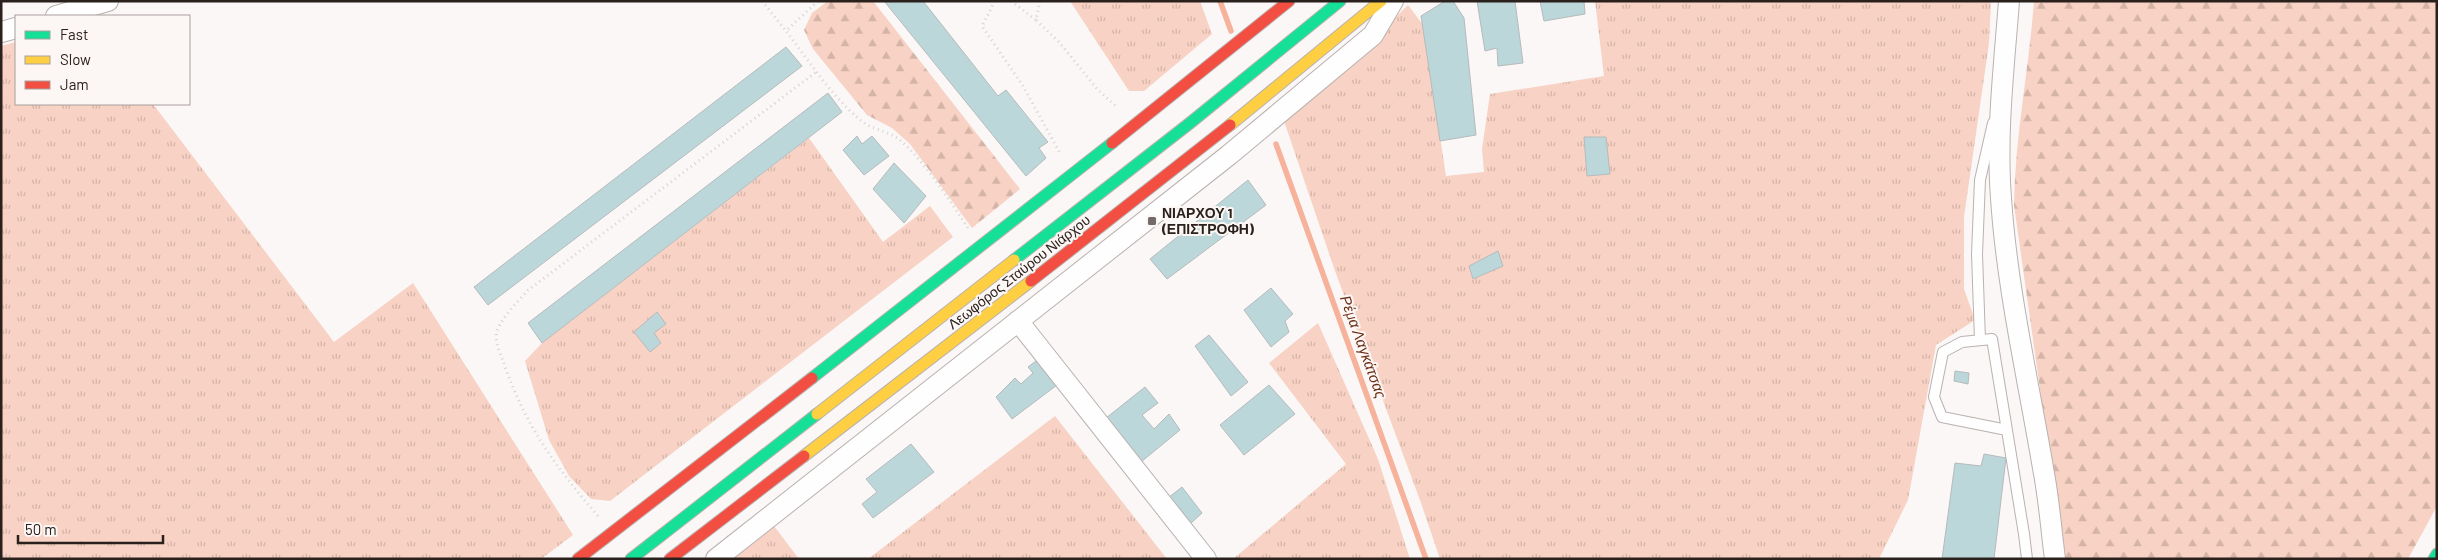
<svg xmlns="http://www.w3.org/2000/svg" width="2438" height="560" viewBox="0 0 2438 560" font-family="Barlow,sans-serif">
<style>
.grass{fill:url(#grass-tufts)}
.forest{fill:url(#forest-firs)}
.lines{fill:none;stroke-linecap:round;stroke-linejoin:round}
.stream{stroke:#f6b29a;stroke-width:5.5}
.building{fill:#bcd7da;stroke:#b6babb}
.lane-casing{stroke:#b9b2b0;stroke-width:12}
.street-casing{stroke:#b9b2b0;stroke-width:22}
.fast-casing{stroke:#b9b2b0;stroke-width:13}
.slow-casing{stroke:#b9b2b0;stroke-width:13}
.jam-casing{stroke:#b9b2b0;stroke-width:13}
.path{stroke:#d5d3d3;stroke-width:3;stroke-dasharray:1 4;stroke-linecap:butt}
.lane{stroke:#fefefe;stroke-width:10}
.street{stroke:#fefefe;stroke-width:20}
.fast{stroke:#16e098;stroke-width:11}
.slow{stroke:#ffcf43;stroke-width:11}
.jam{stroke:#f24e42;stroke-width:11}
.poi-dot{fill:#736b68;stroke:#fcf6f4;stroke-width:2}
.labels{text-anchor:middle;stroke-width:4;stroke-linejoin:round;paint-order:stroke}
.poi-label{font-size:14px;font-weight:bold;fill:#2a201c;stroke:#fcf6f4;text-anchor:start}
.street-label{font-size:14px;fill:#2a201c;stroke:#fcf6f4}
.water-label{font-size:15px;font-style:italic;fill:#6b2e17;stroke:#fcf6f4}
</style>
<defs>
<pattern id="grass-tufts" width="24" height="20" patternUnits="userSpaceOnUse" patternTransform="scale(1.25)"><rect width="24" height="20" fill="#f8d2c4"/><path d="M3 7l-1-3M5 7V3M7 7l1-3M15 17l-1-3M17 17v-4M19 17l1-3" fill="none" stroke="#d5b4a8"/></pattern>
<pattern id="forest-firs" width="22" height="20" patternUnits="userSpaceOnUse" patternTransform="scale(1.25)"><rect width="22" height="20" fill="#f8d2c4"/><path d="M5 1l3.5 6h-7zM16 11l3.5 6h-7z" fill="#d5b4a8"/></pattern>
</defs>
<rect width="100%" height="100%" fill="#faf7f6"/>
<g class="grass">
<path d="M 1070,1 L 1200,1 L 1212,34 L 1144,91 L 1129,91 Z"/>
<path d="M 1595,1 L 1991,1 L 1989,43 L 1964,217 L 1964,289 L 1975,320 L 1936,345 L 1908,500 L 1879,559 L 1440,559 L 1421,503 L 1335,271 L 1284,121 L 1365,56 L 1392,21 L 1408,5 L 1423,25 L 1446,176 L 1484,172 L 1482,149 L 1490,94 L 1604,76 Z"/>
<path d="M 16,42 L 16,104 L 153,104 L 334,342 L 413,283 L 573,535 L 541,559 L 1,559 L 1,46 Z"/>
<path d="M 809,138 L 883,242 L 930,206 L 953,237 L 610,501 L 591,499 L 569,476 L 549,440 L 525,361 L 542,343 Z"/>
<path d="M 1318,323 L 1378,459 L 1410,559 L 1233,559 L 1346,464 L 1269,363 Z"/>
<path d="M 1055,416 L 1167,559 L 868,559 Z"/>
<path d="M 771,522 L 799,559 L 723,559 Z"/>
</g>
<g class="forest">
<path d="M 828,1 L 873,1 L 1020,189 L 972,228 L 910,144 L 892,128 L 867,115 L 813,49 L 804,30 L 812,13 Z"/>
<path d="M 2034,1 L 2437,1 L 2437,506 L 2408,559 L 2064,559 L 2014,205 C 2015,136 2029,69 2034,1 Z"/>
</g>
<g class="lines">
<g class="stream">
<path d="M 1220,1 L 1231,31"/>
<path d="M 1276,144 L 1426,559"/>
</g>
</g>
<g class="building">
<path d="M 884,1 L 923,1 L 998,96 L 1006,90 L 1048,142 L 1039,148 L 1046,158 L 1026,176 Z"/>
<path d="M 1445,1 L 1453,1 L 1464,18 L 1476,135 L 1440,141 L 1421,16 Z"/>
<path d="M 1477,1 L 1515,1 L 1523,63 L 1498,66 L 1497,48 L 1485,51 Z"/>
<path d="M 1540,1 L 1584,1 L 1585,14 L 1544,21 Z"/>
<path d="M 786,47 L 802,66 L 488,305 L 474,287 Z"/>
<path d="M 828,93 L 842,112 L 542,343 L 528,323 Z"/>
<path d="M 857,136 L 862,144 L 872,136 L 889,156 L 864,175 L 843,150 Z"/>
<path d="M 1584,137 L 1606,137 L 1610,174 L 1587,176 Z"/>
<path d="M 894,163 L 926,196 L 904,223 L 873,189 Z"/>
<path d="M 1248,180 L 1266,205 L 1167,279 L 1150,259 Z"/>
<path d="M 1498,251 L 1503,266 L 1473,279 L 1469,266 Z"/>
<path d="M 1271,288 L 1293,314 L 1285,321 L 1289,332 L 1271,347 L 1244,310 Z"/>
<path d="M 657,312 L 666,324 L 654,333 L 661,343 L 650,352 L 634,332 Z"/>
<path d="M 1209,335 L 1248,382 L 1231,396 L 1195,346 Z"/>
<path d="M 1036,361 L 1057,385 L 1012,419 L 996,397 L 1015,378 L 1021,384 L 1033,373 L 1028,367 Z"/>
<path d="M 1955,371 L 1969,373 L 1968,384 L 1954,381 Z"/>
<path d="M 1269,385 L 1295,414 L 1244,455 L 1220,425 Z"/>
<path d="M 1145,387 L 1158,403 L 1142,415 L 1154,429 L 1169,414 L 1180,430 L 1141,462 L 1106,418 Z"/>
<path d="M 911,444 L 934,472 L 873,518 L 862,504 L 877,492 L 866,479 Z"/>
<path d="M 1984,454 L 2006,458 L 1994,559 L 1942,559 L 1955,463 L 1981,466 Z"/>
<path d="M 1182,487 L 1202,513 L 1189,525 L 1168,498 Z"/>
</g>
<g class="lines">
<g class="lane-casing">
<g id="lane">
<path d="M 1980,340 L 1977,254 L 1980,180 L 1993,123"/>
<path d="M 2007,430 L 1942,417 L 1934,397 L 1943,352 L 1962,342 L 1992,339 L 2024,534 L 2027,559"/>
</g>
</g>
<g class="street-casing">
<g id="street">
<path d="M 2009,1 C 2004,67 1996,133 2001,198 C 2007,289 2028,379 2043,468 C 2049,498 2051,529 2055,559"/>
<path d="M 56,16 L 108,1"/>
<path d="M 1,32 L 16,28"/>
<path d="M 1018,321 L 1206,559"/>
<path d="M 716,559 L 1229,155 L 1373,35 L 1393,1"/>
</g>
</g>
<g class="fast-casing">
<g id="fast">
<path d="M 1014,260 L 1190,123 L 1340,1"/>
<path d="M 812,378 L 1112,143"/>
<path d="M 631,559 L 817,414"/>
<path d="M 2434,559 L 2437,554"/>
</g>
</g>
<g class="slow-casing">
<g id="slow">
<path d="M 1230,125 L 1381,1"/>
<path d="M 817,414 L 1014,260"/>
<path d="M 804,456 L 1031,281"/>
</g>
</g>
<g class="jam-casing">
<g id="jam">
<path d="M 1112,143 L 1289,1"/>
<path d="M 1031,281 L 1230,125"/>
<path d="M 578,559 L 812,378"/>
<path d="M 670,559 L 804,456"/>
</g>
</g>
<g class="path">
<path d="M 762,1 L 786,31"/>
<path d="M 818,1 L 786,31 C 809,61 830,94 859,119 C 871,130 887,130 900,140 C 924,160 950,201 968,228"/>
<path d="M 995,1 L 982,26 L 1023,86 L 1061,155"/>
<path d="M 1011,1 L 1036,20"/>
<path d="M 1040,1 L 1036,20 L 1059,42 L 1098,90 L 1118,108"/>
<path d="M 598,516 C 556,467 526,427 504,364 C 501,354 494,343 497,331 C 502,317 517,303 527,291 L 816,72"/>
</g>
<use href="#lane" class="lane"/>
<use href="#street" class="street"/>
<use href="#fast" class="fast"/>
<use href="#slow" class="slow"/>
<use href="#jam" class="jam"/>
</g>
<rect class="poi-dot" x="1147" y="216" width="10" height="10" rx="2.5"/>
<g class="labels">
<g class="poi-label">
<text x="1162" y="218">ΝΙΑΡΧΟΥ 1<tspan x="1162" dy="16">(ΕΠΙΣΤΡΟΦΗ)</tspan></text>
</g>
<g class="street-label">
<text transform="translate(1019 272) rotate(-38)" y="5">Λεωφόρος Σταύρου Νιάρχου</text>
</g>
<g class="water-label">
<text transform="translate(1363 347) rotate(70)" y="5">Ρέμα Λαγκάτσας</text>
</g>
</g>
<rect width="2438" height="560" fill="none" stroke="#2a201c" stroke-width="5"/>
<rect x="15" y="15" width="175" height="90" fill="#fcf6f4" stroke="#a8a09e"/>
<rect x="25" y="31" width="25" height="8" fill="#16e098" stroke="#a8a09e"/>
<text x="60" y="40" font-size="15" fill="#2a201c">Fast</text>
<rect x="25" y="56" width="25" height="8" fill="#ffcf43" stroke="#a8a09e"/>
<text x="60" y="65" font-size="15" fill="#2a201c">Slow</text>
<rect x="25" y="81" width="25" height="8" fill="#f24e42" stroke="#a8a09e"/>
<text x="60" y="90" font-size="15" fill="#2a201c">Jam</text>
<path d="M18 535v8h145v-8" fill="none" stroke="#2a201c" stroke-width="2.5"/>
<text x="25" y="535" font-size="15" fill="#2a201c" stroke="#fcf6f4" stroke-width="4" paint-order="stroke">50 m</text>
</svg>
